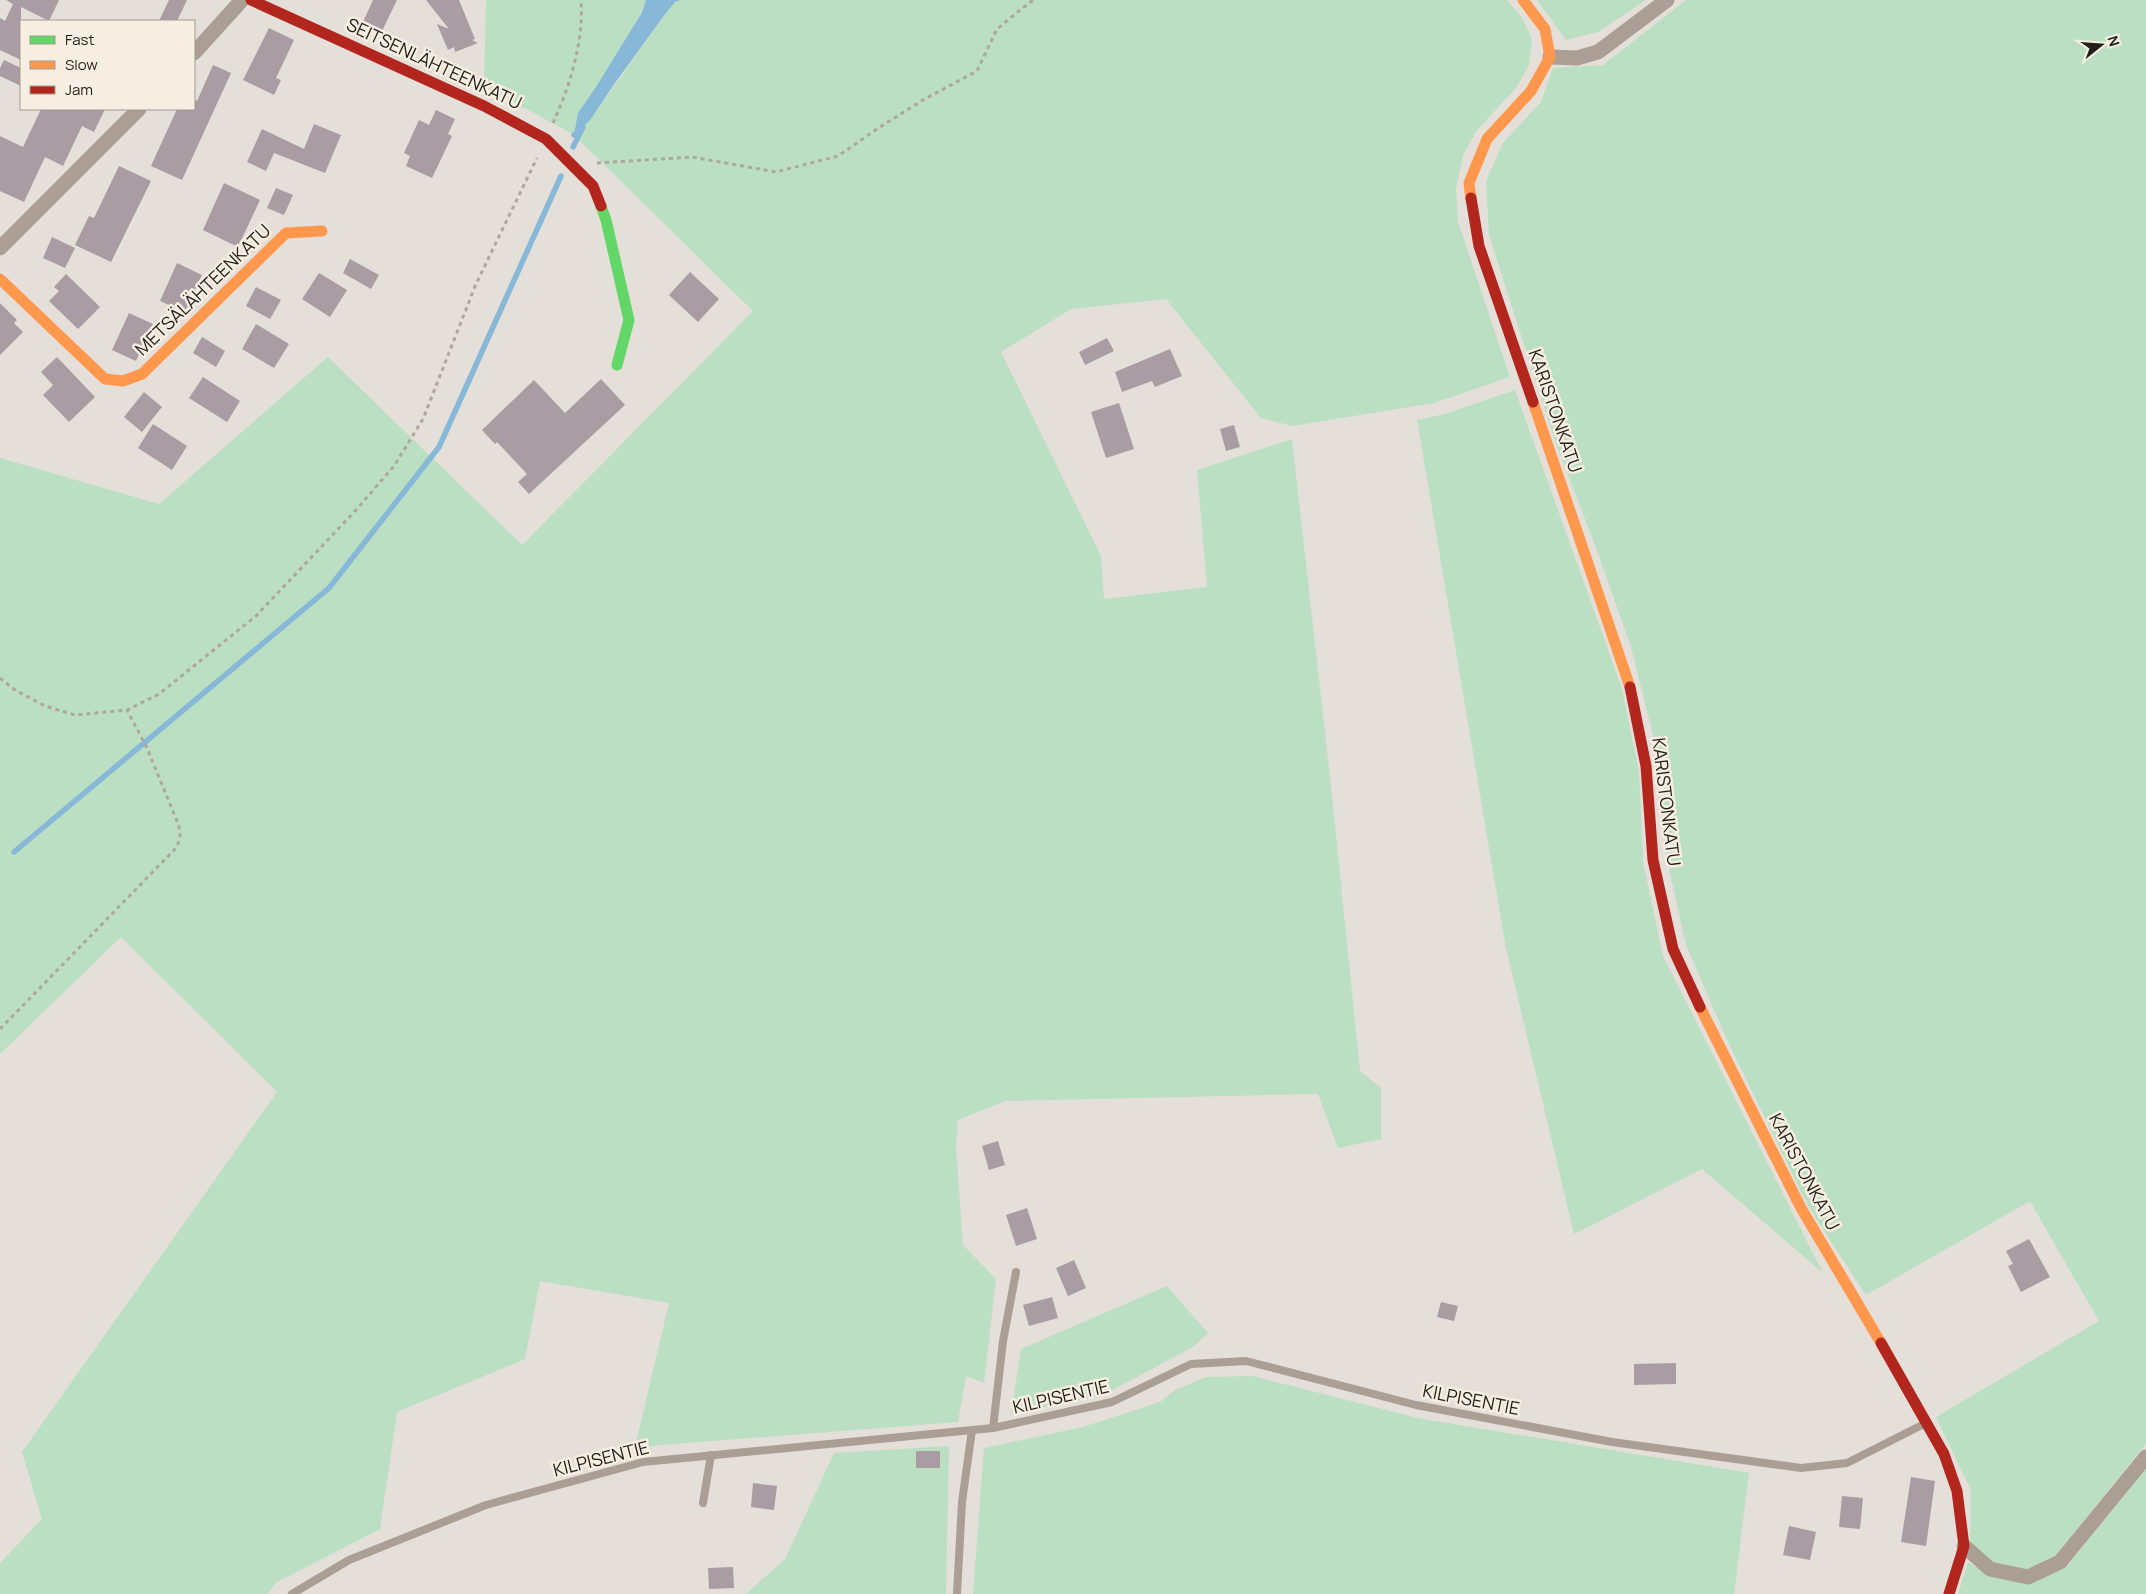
<svg xmlns="http://www.w3.org/2000/svg" width="2146" height="1594" viewBox="0 0 2146 1594" font-family="Manrope,sans-serif">
<style>
.green{fill:#bbdfc2}
.water{fill:#88b8d8}
.lines{fill:none;stroke-linecap:round;stroke-linejoin:round}
.stream{stroke:#88b8d8;stroke-width:5.5}
.building{fill:#a99ca3}
.path{stroke:#afa69f;stroke-width:3;stroke-dasharray:4 4;stroke-linecap:butt}
.lane{stroke:#ab9e95;stroke-width:8}
.street{stroke:#ab9e95;stroke-width:15}
.fast{stroke:#63d668;stroke-width:11}
.slow{stroke:#ff974d;stroke-width:11}
.jam{stroke:#b3261e;stroke-width:11}
.labels{text-anchor:middle;stroke-width:5;stroke-linejoin:round;paint-order:stroke}
.street-label{font-size:18px;fill:#211e19;stroke:#f6eee1}
</style>
<rect width="100%" height="100%" fill="#e4dfd9"/>
<g class="green">
<path d="M 486,0 L 646,0 C 631,38 602,80 578,113 L 591,119 L 663,17 L 675,2 L 680,0 L 1507,0 L 1522,18 L 1532,39 L 1529,65 L 1516,88 L 1476,131 L 1463,155 L 1456,187 L 1458,222 L 1510,377 L 1434,403 L 1292,426 L 1261,418 L 1166,299 L 1071,309 L 1001,352 L 1101,556 L 1104,599 L 1207,587 L 1197,470 L 1292,439 L 1331,786 L 1360,1071 L 1381,1088 L 1381,1139 L 1338,1148 L 1318,1094 L 1005,1101 L 958,1120 L 956,1147 L 963,1245 L 996,1279 L 984,1383 L 966,1376 L 958,1422 L 635,1447 L 669,1303 L 540,1281 L 525,1359 L 397,1412 L 380,1529 L 277,1582 L 267,1594 L 0,1594 L 0,1563 L 42,1519 L 22,1452 L 277,1092 L 121,937 L 0,1054 L 0,458 L 159,504 L 328,357 L 522,545 L 753,311 L 574,135 L 484,86 Z"/>
<path d="M 1537,0 L 1646,0 L 1598,32 L 1566,40 Z"/>
<path d="M 1686,0 L 2146,0 L 2146,1444 L 2055,1556 L 2027,1570 L 1994,1564 L 1970,1542 L 1971,1490 L 1936,1417 L 2099,1321 L 2030,1201 L 1866,1295 L 1808,1206 L 1728,1042 L 1686,945 L 1667,860 L 1659,759 L 1631,647 L 1595,545 L 1555,441 L 1489,235 L 1486,181 L 1503,143 L 1541,102 L 1553,68 L 1603,65 Z"/>
<path d="M 1515,390 L 1622,689 L 1639,771 L 1643,862 L 1663,956 L 1823,1273 L 1702,1169 L 1574,1234 L 1506,948 L 1417,420 L 1445,414 Z"/>
<path d="M 1167,1286 L 1208,1333 L 1193,1347 L 1101,1396 L 1011,1414 L 1021,1349 Z"/>
<path d="M 1252,1376 L 1418,1418 L 1749,1473 L 1734,1594 L 973,1594 L 984,1448 L 1083,1427 L 1160,1402 L 1175,1390 L 1206,1377 Z"/>
<path d="M 949,1446 L 946,1594 L 746,1594 L 785,1559 L 834,1453 Z"/>
<path d="M 2146,1469 L 2146,1594 L 1958,1594 L 1968,1562 L 1989,1575 L 2029,1584 L 2067,1566 Z"/>
</g>
<path class="water" d="M 646,0 L 680,0 L 675,2 L 663,17 L 615,83 L 591,119 L 574,135 L 578,113 L 596,87 L 641,14 Z"/>
<g class="lines">
<g class="stream">
<path d="M 573,147 L 583,127 L 574,135"/>
<path d="M 14,852 L 329,588 L 439,447 L 561,176"/>
</g>
</g>
<g class="building">
<path d="M 6,0 L 59,0 L 49,21 L 21,7 L 21,60 L 0,50 L 0,18 L 5,21 L 13,4 Z"/>
<path d="M 169,0 L 187,0 L 177,21 L 159,21 Z"/>
<path d="M 373,0 L 397,0 L 382,31 L 363,22 Z"/>
<path d="M 426,0 L 459,0 L 475,39 L 472,40 L 478,43 L 455,52 L 454,47 L 448,50 L 437,24 L 449,29 Z"/>
<path d="M 269,28 L 294,40 L 276,78 L 281,80 L 274,95 L 243,80 Z"/>
<path d="M 4,60 L 21,68 L 21,86 L 0,76 L 0,68 Z"/>
<path d="M 213,65 L 231,73 L 182,180 L 151,166 L 177,109 L 194,109 L 194,99 L 197,101 Z"/>
<path d="M 41,109 L 105,109 L 94,132 L 82,126 L 63,166 L 45,157 L 24,202 L 0,191 L 0,136 L 23,147 Z"/>
<path d="M 436,110 L 455,119 L 448,134 L 452,136 L 432,178 L 406,166 L 410,156 L 404,153 L 419,120 L 429,125 Z"/>
<path d="M 314,124 L 341,135 L 325,173 L 274,153 L 266,171 L 247,162 L 262,129 L 304,149 Z"/>
<path d="M 119,166 L 151,181 L 111,262 L 75,245 L 89,216 L 94,218 Z"/>
<path d="M 224,183 L 260,200 L 238,247 L 203,230 Z"/>
<path d="M 276,188 L 293,195 L 284,215 L 267,208 Z"/>
<path d="M 52,237 L 75,248 L 65,268 L 43,258 Z"/>
<path d="M 350,259 L 379,275 L 371,289 L 343,273 Z"/>
<path d="M 177,263 L 202,275 L 185,312 L 160,301 Z"/>
<path d="M 690,272 L 719,299 L 698,322 L 669,295 Z"/>
<path d="M 319,273 L 347,290 L 330,317 L 302,299 Z"/>
<path d="M 66,274 L 100,307 L 78,329 L 49,301 L 59,291 L 54,287 Z"/>
<path d="M 256,287 L 281,300 L 270,319 L 246,306 Z"/>
<path d="M 0,303 L 17,320 L 14,323 L 23,332 L 0,355 Z"/>
<path d="M 129,313 L 153,324 L 136,361 L 112,350 Z"/>
<path d="M 256,324 L 289,344 L 274,368 L 242,349 Z"/>
<path d="M 202,337 L 225,351 L 216,367 L 193,353 Z"/>
<path d="M 1107,338 L 1114,351 L 1085,365 L 1079,352 Z"/>
<path d="M 1170,349 L 1182,376 L 1155,387 L 1152,381 L 1122,392 L 1115,372 Z"/>
<path d="M 57,357 L 95,397 L 69,422 L 43,395 L 53,385 L 41,372 Z"/>
<path d="M 203,377 L 240,401 L 227,422 L 189,398 Z"/>
<path d="M 601,379 L 625,405 L 529,494 L 518,482 L 527,474 L 497,442 L 495,444 L 482,430 L 534,380 L 565,413 Z"/>
<path d="M 144,392 L 162,407 L 142,432 L 124,417 Z"/>
<path d="M 1119,403 L 1134,449 L 1106,458 L 1091,412 Z"/>
<path d="M 153,424 L 187,446 L 172,470 L 138,448 Z"/>
<path d="M 1234,425 L 1240,447 L 1226,451 L 1220,429 Z"/>
<path d="M 998,1141 L 1005,1165 L 989,1170 L 982,1146 Z"/>
<path d="M 1027,1208 L 1037,1239 L 1016,1246 L 1006,1215 Z"/>
<path d="M 2029,1239 L 2050,1277 L 2021,1292 L 2008,1266 L 2013,1264 L 2006,1251 Z"/>
<path d="M 1074,1260 L 1086,1288 L 1068,1296 L 1056,1268 Z"/>
<path d="M 1052,1297 L 1058,1318 L 1029,1326 L 1023,1305 Z"/>
<path d="M 1441,1302 L 1458,1306 L 1454,1321 L 1437,1317 Z"/>
<path d="M 1676,1363 L 1676,1384 L 1634,1385 L 1634,1364 Z"/>
<rect x="916" y="1451" width="24" height="17"/>
<path d="M 1911,1477 L 1935,1481 L 1926,1546 L 1901,1542 Z"/>
<path d="M 753,1483 L 777,1486 L 774,1510 L 751,1507 Z"/>
<path d="M 1842,1496 L 1863,1498 L 1860,1529 L 1839,1527 Z"/>
<path d="M 1789,1526 L 1816,1532 L 1810,1560 L 1783,1555 Z"/>
<path d="M 733,1567 L 734,1588 L 709,1589 L 708,1568 Z"/>
</g>
<g class="lines">
<g class="path">
<path d="M 553,123 C 570,86 584,41 581,0"/>
<path d="M 597,163 L 692,157 L 776,172 L 838,156 L 880,127 L 923,100 L 977,71 L 997,29 L 1030,2 L 1037,0"/>
<path d="M 0,678 L 15,690 L 45,706 L 75,715 L 127,710 L 159,694 L 256,616 L 356,510 L 394,466 L 423,419 L 476,284 L 537,158"/>
<path d="M 0,1029 L 177,847 L 180,837 L 179,826 L 147,748 L 127,710"/>
</g>
<g class="lane">
<path d="M 993,1428 L 1003,1341 L 1016,1272"/>
<path d="M 703,1503 L 711,1455"/>
<path d="M 292,1594 L 349,1560 L 486,1505 L 643,1462 L 993,1428 L 1112,1402 L 1191,1364 L 1246,1361 L 1416,1405 L 1612,1442 L 1801,1468 L 1847,1463 L 1924,1424"/>
<path d="M 957,1594 L 962,1502 L 972,1430"/>
</g>
<g class="street">
<path d="M 194,53 L 242,0"/>
<path d="M 1550,57 L 1577,58 L 1598,52 L 1667,0"/>
<path d="M 0,248 L 139,109"/>
<path d="M 1964,1546 L 1990,1569 L 2028,1577 L 2060,1562 L 2146,1457"/>
</g>
<path class="fast" d="M 601,206 L 606,220 L 629,320 L 617,365"/>
<g class="slow">
<path d="M 1471,198 L 1469,183 L 1487,139 L 1531,91 L 1550,57 L 1545,29 L 1523,0"/>
<path d="M 0,279 L 105,379 L 123,381 L 142,374 L 286,233 L 322,231"/>
<path d="M 1533,402 L 1630,687"/>
<path d="M 1700,1007 L 1801,1208 L 1881,1343"/>
</g>
<g class="jam">
<path d="M 251,0 L 484,106 L 546,139 L 593,186 L 601,206"/>
<path d="M 1471,198 L 1479,246 L 1533,402"/>
<path d="M 1630,687 L 1646,766 L 1653,860 L 1673,949 L 1700,1007"/>
<path d="M 1881,1343 L 1944,1454 L 1957,1491 L 1964,1546 L 1949,1594"/>
</g>
</g>
<g class="labels">
<g class="street-label">
<text transform="translate(434 64) rotate(25)" y="6">SEITSENLÄHTEENKATU</text>
<text transform="translate(203 290) rotate(-44)" y="6">METSÄLÄHTEENKATU</text>
<text transform="translate(1555 411) rotate(71)" y="6">KARISTONKATU</text>
<text transform="translate(1666 802) rotate(83)" y="6">KARISTONKATU</text>
<text transform="translate(1804 1172) rotate(62)" y="6">KARISTONKATU</text>
<text transform="translate(1061 1397) rotate(-13)" y="6">KILPISENTIE</text>
<text transform="translate(1471 1400) rotate(11)" y="6">KILPISENTIE</text>
<text transform="translate(601 1459) rotate(-14)" y="6">KILPISENTIE</text>
</g>
</g>
<rect x="20" y="20" width="175" height="90" fill="#f6eee1" stroke="#a19b91"/>
<rect x="30" y="36" width="25" height="8" fill="#63d668" stroke="#a19b91"/>
<text x="65" y="45" font-size="15" fill="#211e19">Fast</text>
<rect x="30" y="61" width="25" height="8" fill="#ff974d" stroke="#a19b91"/>
<text x="65" y="70" font-size="15" fill="#211e19">Slow</text>
<rect x="30" y="86" width="25" height="8" fill="#b3261e" stroke="#a19b91"/>
<text x="65" y="95" font-size="15" fill="#211e19">Jam</text>
<g transform="translate(2101 45) rotate(73)" stroke="#f6eee1" stroke-width="4" paint-order="stroke">
<path d="M0-4L9 19L0 12L-9 19Z" fill="#211e19"/>
<text y="-8" font-size="14" font-weight="bold" text-anchor="middle" fill="#211e19">N</text>
</g>
</svg>
